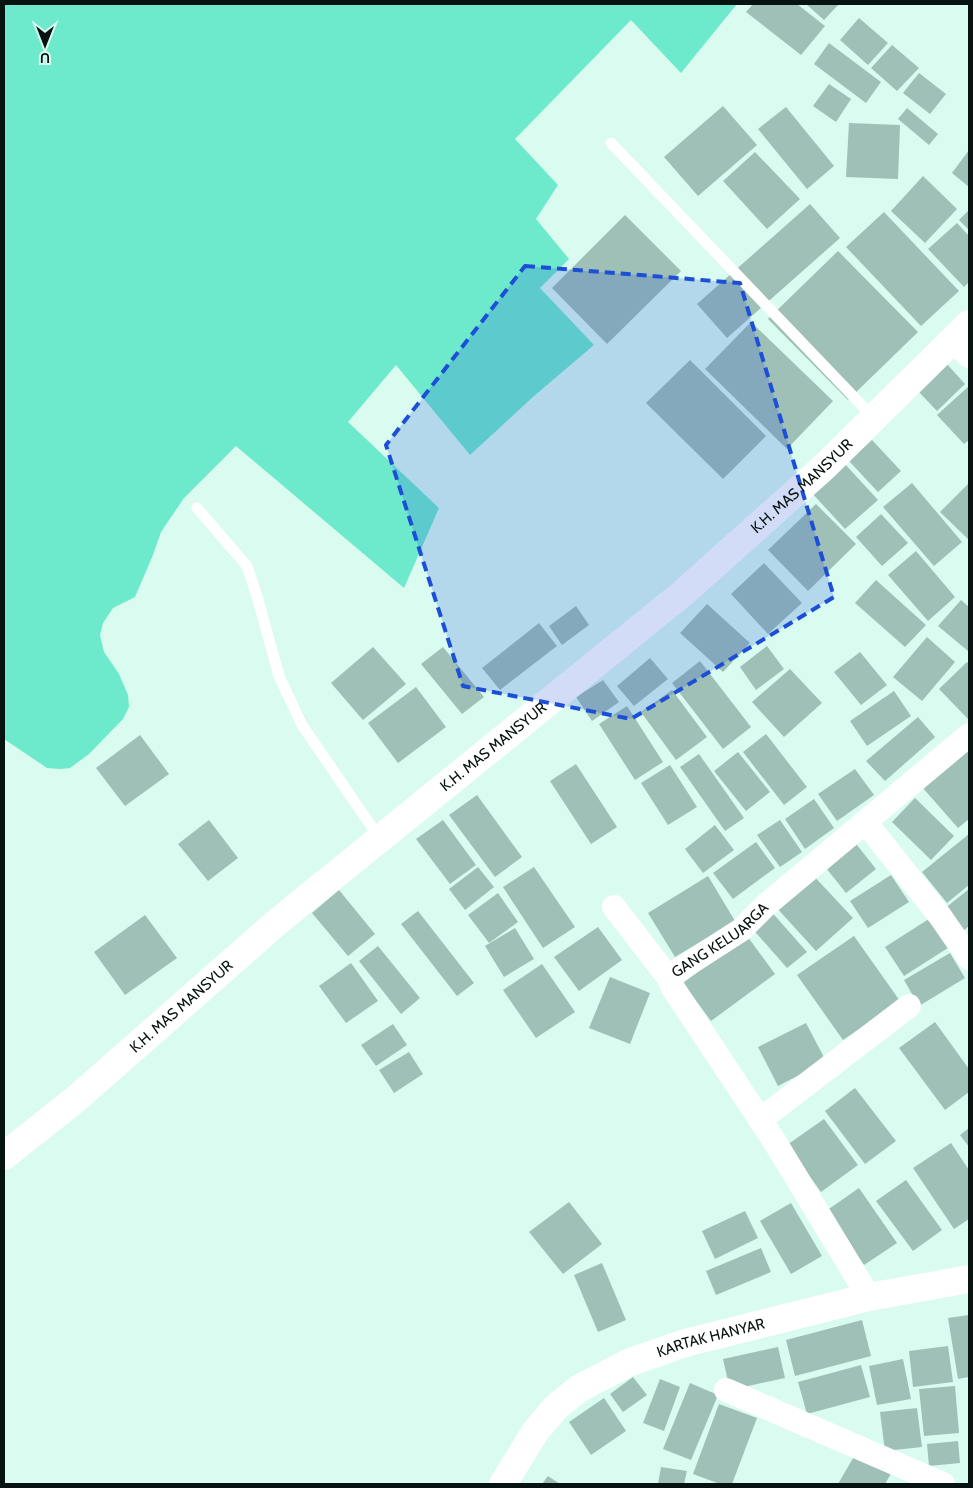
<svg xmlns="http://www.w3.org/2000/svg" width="973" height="1488" viewBox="0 0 973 1488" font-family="Cabin,sans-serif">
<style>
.water{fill:#6deacb}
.building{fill:#9fc0b6}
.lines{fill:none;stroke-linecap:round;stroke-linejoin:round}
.lane{stroke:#fff;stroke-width:11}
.street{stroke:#fff;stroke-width:24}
.secondary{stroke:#fff;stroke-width:28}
.marked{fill:#1d4ed8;fill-opacity:0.2;stroke:#1d4ed8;stroke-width:4;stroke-dasharray:10 6;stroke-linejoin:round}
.labels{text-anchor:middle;stroke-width:4;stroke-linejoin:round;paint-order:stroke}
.street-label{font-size:15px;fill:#071310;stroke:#d9fbf0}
</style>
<rect width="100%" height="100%" fill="#d9fbf0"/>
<path class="water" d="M 4,4 L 737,4 L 681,73 L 631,20 L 515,139 L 558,185 L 536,219 L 569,259 L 540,288 L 594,345 L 534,396 L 470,455 L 396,365 L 348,422 L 439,508 L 404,588 L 236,446 L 184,498 L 161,532 L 153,555 L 135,597 L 113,608 L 103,623 L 100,635 L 104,652 L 119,674 L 128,695 L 129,707 L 123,719 L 89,754 L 70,768 L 60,769 L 47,768 L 4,739 Z"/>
<g class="building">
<path d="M 753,4 L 797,4 L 825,26 L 801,55 L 746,12 Z"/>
<path d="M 806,4 L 839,4 L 824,20 Z"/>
<path d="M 859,18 L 888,43 L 868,65 L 840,40 Z"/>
<path d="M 829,43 L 881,82 L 866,103 L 814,64 Z"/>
<path d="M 892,45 L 919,68 L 897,91 L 871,68 Z"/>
<path d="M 919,73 L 946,94 L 930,114 L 903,93 Z"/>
<path d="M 829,84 L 851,99 L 836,122 L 813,106 Z"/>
<path d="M 723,106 L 757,145 L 698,196 L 664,157 Z"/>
<path d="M 786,107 L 834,166 L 807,189 L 758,129 Z"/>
<path d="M 907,108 L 938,134 L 929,145 L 898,119 Z"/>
<path d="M 849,123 L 900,125 L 898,179 L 846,177 Z"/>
<path d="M 969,150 L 969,187 L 952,173 Z"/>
<path d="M 755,152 L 800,199 L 767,229 L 723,181 Z"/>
<path d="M 923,176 L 957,209 L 925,243 L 891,211 Z"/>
<path d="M 810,204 L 840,238 L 727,338 L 697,304 Z"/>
<path d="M 969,210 L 969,230 L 959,220 Z"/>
<path d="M 884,212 L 959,291 L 921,326 L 846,247 Z"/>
<path d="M 625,215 L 681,271 L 607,344 L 552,288 Z"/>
<path d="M 957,223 L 969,236 L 969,282 L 964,287 L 928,249 Z"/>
<path d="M 838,251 L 918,332 L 848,400 L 768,319 Z"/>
<path d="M 751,322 L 833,401 L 787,449 L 705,369 Z"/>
<path d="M 690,360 L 766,436 L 723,479 L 646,403 Z"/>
<path d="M 946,363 L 965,384 L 937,411 L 917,390 Z"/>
<path d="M 969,386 L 969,440 L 964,444 L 937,415 Z"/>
<path d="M 872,440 L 901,471 L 878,492 L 849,461 Z"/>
<path d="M 844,463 L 878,500 L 845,529 L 811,492 Z"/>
<path d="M 912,483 L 962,542 L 934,566 L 883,507 Z"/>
<path d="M 969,483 L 969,538 L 968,539 L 940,512 Z"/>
<path d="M 816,504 L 856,544 L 808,591 L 768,550 Z"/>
<path d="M 881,514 L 908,543 L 882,566 L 856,537 Z"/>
<path d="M 916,551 L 955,597 L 928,621 L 888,575 Z"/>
<path d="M 764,563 L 802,603 L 768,634 L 731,594 Z"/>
<path d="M 876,580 L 926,625 L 905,647 L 855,603 Z"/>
<path d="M 961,600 L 969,607 L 969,649 L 968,651 L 938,626 Z"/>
<path d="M 707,604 L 750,643 L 723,672 L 680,633 Z"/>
<path d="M 576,606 L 589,625 L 562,645 L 549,626 Z"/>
<path d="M 539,623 L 557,646 L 500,690 L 482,668 Z"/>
<path d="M 927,637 L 955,662 L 922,701 L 893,677 Z"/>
<path d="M 767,646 L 784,669 L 756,690 L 740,667 Z"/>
<path d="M 373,647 L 406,684 L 363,720 L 331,683 Z"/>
<path d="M 443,647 L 484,697 L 462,714 L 421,664 Z"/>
<path d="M 860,652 L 887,685 L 861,705 L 834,672 Z"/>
<path d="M 650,658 L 668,679 L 634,706 L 617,686 Z"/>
<path d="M 700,661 L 751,727 L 723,749 L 672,683 Z"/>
<path d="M 967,662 L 969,664 L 969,720 L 939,689 Z"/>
<path d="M 790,669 L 822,703 L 784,737 L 752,702 Z"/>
<path d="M 603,680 L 619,702 L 592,721 L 576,697 Z"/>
<path d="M 416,687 L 446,727 L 398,763 L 368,723 Z"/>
<path d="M 672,690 L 707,737 L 676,760 L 641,712 Z"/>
<path d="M 894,691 L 911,716 L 867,746 L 850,721 Z"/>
<path d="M 627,706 L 663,762 L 635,780 L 599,724 Z"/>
<path d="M 918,717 L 935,737 L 885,781 L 866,761 Z"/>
<path d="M 766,734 L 807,787 L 784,805 L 743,752 Z"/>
<path d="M 140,735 L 169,774 L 125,806 L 96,768 Z"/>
<path d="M 965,749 L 969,754 L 969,819 L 958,828 L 922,787 Z"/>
<path d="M 738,752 L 770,792 L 746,811 L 714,771 Z"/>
<path d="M 699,754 L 744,818 L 725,831 L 680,767 Z"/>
<path d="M 576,764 L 617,827 L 591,844 L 550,781 Z"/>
<path d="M 670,765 L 697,807 L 668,825 L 641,783 Z"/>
<path d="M 855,769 L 874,795 L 837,821 L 818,794 Z"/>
<path d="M 477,795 L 522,857 L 495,877 L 449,815 Z"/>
<path d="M 915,798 L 954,836 L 931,860 L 892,822 Z"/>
<path d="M 814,799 L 834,828 L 805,849 L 785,819 Z"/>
<path d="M 209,820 L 238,858 L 208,881 L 178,844 Z"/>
<path d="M 443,820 L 476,865 L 450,884 L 416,839 Z"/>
<path d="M 780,820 L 802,852 L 780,867 L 757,835 Z"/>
<path d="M 715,825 L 734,850 L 703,873 L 685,849 Z"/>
<path d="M 969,834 L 969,885 L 947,903 L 922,872 Z"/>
<path d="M 853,840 L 876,869 L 846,893 L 822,863 Z"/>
<path d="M 756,842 L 775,868 L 733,899 L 713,873 Z"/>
<path d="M 478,867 L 494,887 L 465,910 L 449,889 Z"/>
<path d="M 534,867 L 575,927 L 543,948 L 503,887 Z"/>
<path d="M 811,873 L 853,918 L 816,951 L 775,906 Z"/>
<path d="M 891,875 L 909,902 L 868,928 L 850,901 Z"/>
<path d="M 708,876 L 735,921 L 675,957 L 648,913 Z"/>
<path d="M 969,889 L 969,926 L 962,932 L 944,909 Z"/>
<path d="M 339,890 L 375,934 L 348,956 L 312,913 Z"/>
<path d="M 498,893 L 518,922 L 489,943 L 468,915 Z"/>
<path d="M 769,909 L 807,952 L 787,968 L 750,926 Z"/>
<path d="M 418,911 L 474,983 L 457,996 L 401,924 Z"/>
<path d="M 145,915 L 177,958 L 125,995 L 94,952 Z"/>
<path d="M 932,917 L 951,946 L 904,976 L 885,947 Z"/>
<path d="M 598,927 L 622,960 L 579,991 L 554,957 Z"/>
<path d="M 515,928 L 534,959 L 504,977 L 485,946 Z"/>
<path d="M 747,936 L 775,974 L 711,1021 L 683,983 Z"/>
<path d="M 854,936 L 900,1001 L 843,1040 L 797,975 Z"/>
<path d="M 378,946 L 420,998 L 401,1014 L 359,961 Z"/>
<path d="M 950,953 L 965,978 L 919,1006 L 904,980 Z"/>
<path d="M 351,963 L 378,1001 L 346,1023 L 319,986 Z"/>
<path d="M 542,964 L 575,1012 L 536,1038 L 503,990 Z"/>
<path d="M 610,977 L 650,993 L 630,1044 L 589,1028 Z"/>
<path d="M 935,1022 L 969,1069 L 969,1092 L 945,1110 L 899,1048 Z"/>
<path d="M 806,1023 L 826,1061 L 778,1086 L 758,1047 Z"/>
<path d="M 393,1024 L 407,1045 L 376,1066 L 361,1045 Z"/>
<path d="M 409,1052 L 423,1074 L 394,1093 L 379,1070 Z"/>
<path d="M 855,1088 L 896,1141 L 865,1164 L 825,1111 Z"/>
<path d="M 824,1119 L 858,1165 L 821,1192 L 787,1145 Z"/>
<path d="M 969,1128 L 969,1147 L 960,1135 Z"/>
<path d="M 951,1143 L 969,1170 L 969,1219 L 954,1229 L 913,1168 Z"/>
<path d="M 906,1180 L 942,1230 L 913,1251 L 876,1201 Z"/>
<path d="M 859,1188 L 897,1243 L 864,1265 L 826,1211 Z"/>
<path d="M 569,1202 L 602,1244 L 563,1274 L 529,1232 Z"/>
<path d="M 791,1203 L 822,1256 L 791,1274 L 760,1221 Z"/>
<path d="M 745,1211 L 758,1238 L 715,1259 L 702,1231 Z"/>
<path d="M 761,1248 L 771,1272 L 716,1295 L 706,1271 Z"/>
<path d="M 602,1263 L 626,1320 L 598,1332 L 574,1275 Z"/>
<path d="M 969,1315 L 969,1377 L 958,1379 L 948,1318 Z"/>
<path d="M 862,1320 L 871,1356 L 795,1376 L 786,1340 Z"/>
<path d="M 948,1346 L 953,1382 L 913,1387 L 909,1351 Z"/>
<path d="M 778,1347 L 785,1378 L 730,1390 L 723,1359 Z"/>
<path d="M 903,1359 L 911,1399 L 877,1405 L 869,1366 Z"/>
<path d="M 861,1365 L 870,1397 L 807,1414 L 798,1382 Z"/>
<path d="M 633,1377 L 647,1395 L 623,1412 L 610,1394 Z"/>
<path d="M 660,1379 L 680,1387 L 664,1431 L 643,1423 Z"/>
<path d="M 690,1383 L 718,1395 L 691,1460 L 663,1449 Z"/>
<path d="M 955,1386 L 959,1433 L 924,1436 L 919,1389 Z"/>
<path d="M 604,1398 L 626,1431 L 591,1455 L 569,1422 Z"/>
<path d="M 719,1404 L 757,1418 L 732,1484 L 720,1484 L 693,1474 Z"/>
<path d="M 917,1408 L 922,1447 L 885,1451 L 880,1412 Z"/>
<path d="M 958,1441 L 960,1463 L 929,1466 L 927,1444 Z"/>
<path d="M 856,1453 L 892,1472 L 885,1484 L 838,1484 Z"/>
<path d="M 661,1467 L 687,1471 L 684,1484 L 658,1484 Z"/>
<path d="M 548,1476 L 560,1484 L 542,1484 Z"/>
</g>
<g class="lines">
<g class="lane">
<path d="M 611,143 L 874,418"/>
<path d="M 197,508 L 247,566 L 257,596 L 279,676 L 302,725 L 380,839"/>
</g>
<g class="street">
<path d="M 953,341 L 969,356"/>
<path d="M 866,823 L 940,916 L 969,958"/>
<path d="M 614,907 L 668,977"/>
<path d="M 760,1120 L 909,1006"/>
<path id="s1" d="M 869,1297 L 773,1139 L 673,988 L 668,977 L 741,930 L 766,905 L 969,735"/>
<path d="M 726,1390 L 943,1484"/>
</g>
<g class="secondary">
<path id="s2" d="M 4,1156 L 76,1099 L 276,923 L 683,593 L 824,467 L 969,324"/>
<path id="s3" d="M 503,1484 L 535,1432 L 556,1407 L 580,1388 L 628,1363 L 685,1343 L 869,1297 L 969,1279"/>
</g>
</g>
<path class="marked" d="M 525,266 L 740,283 L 834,597 L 631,719 L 463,686 L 386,445 Z"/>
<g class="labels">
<g class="street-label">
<text dy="5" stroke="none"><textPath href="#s2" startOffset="1042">K.H. MAS MANSYUR</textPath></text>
<text dy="5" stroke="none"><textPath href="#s2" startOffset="638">K.H. MAS MANSYUR</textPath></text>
<text dy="5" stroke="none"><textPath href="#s1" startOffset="442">GANG KELUARGA</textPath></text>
<text dy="5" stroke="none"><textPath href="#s2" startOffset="232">K.H. MAS MANSYUR</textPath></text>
<text dy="5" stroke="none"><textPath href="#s3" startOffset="265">KARTAK HANYAR</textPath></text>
</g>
</g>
<rect width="973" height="1488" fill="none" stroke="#071310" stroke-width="10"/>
<g transform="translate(45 45) rotate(180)" stroke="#d9fbf0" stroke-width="4" paint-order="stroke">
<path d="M0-4L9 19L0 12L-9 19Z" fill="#071310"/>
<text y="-8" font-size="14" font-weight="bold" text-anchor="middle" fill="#071310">U</text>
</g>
</svg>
